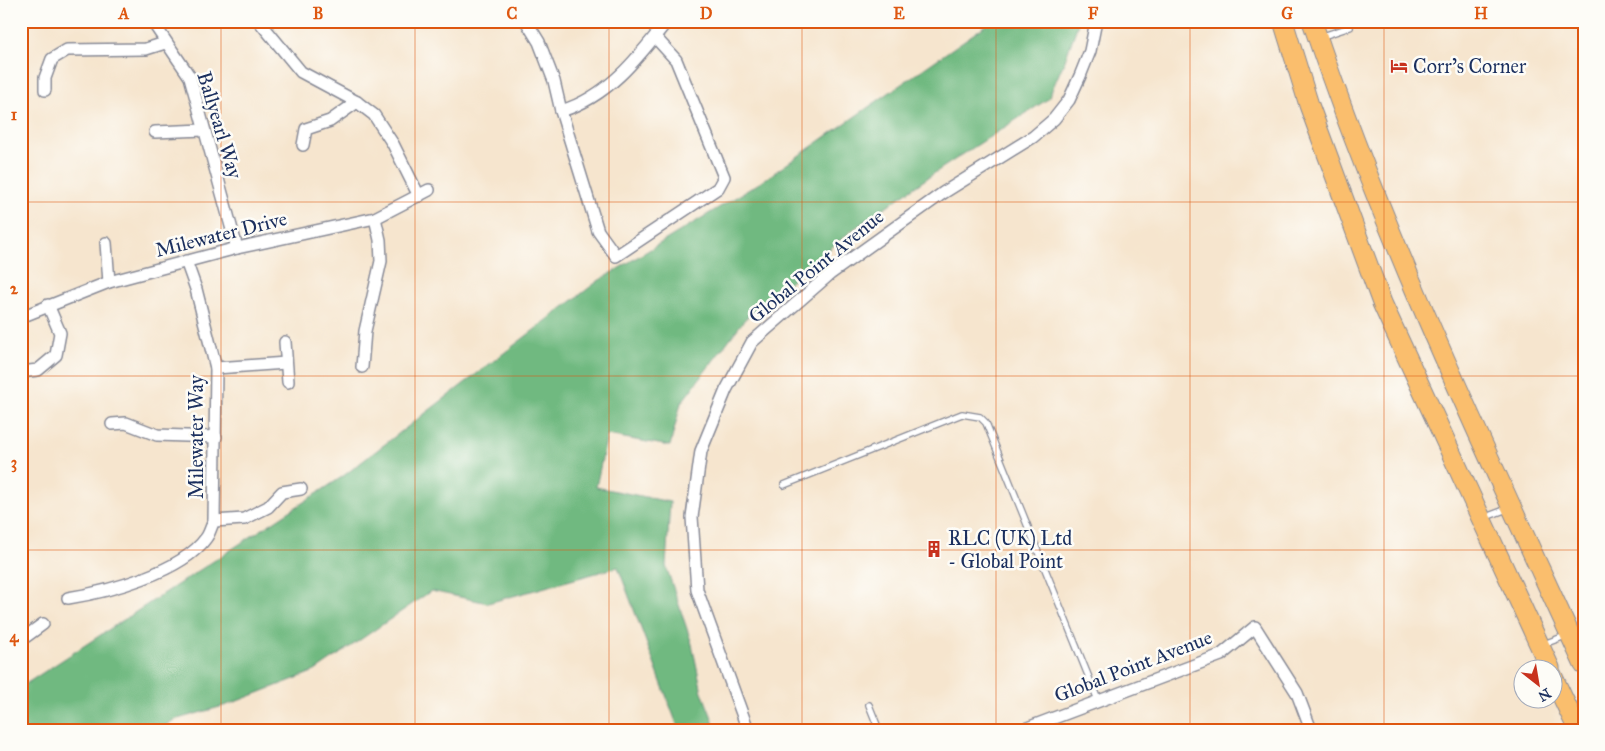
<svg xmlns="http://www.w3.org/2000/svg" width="1605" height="751" viewBox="0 0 1605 751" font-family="'IM FELL Great Primer',serif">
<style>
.forest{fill:#6fb980;stroke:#45746f}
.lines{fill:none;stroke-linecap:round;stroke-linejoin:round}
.service-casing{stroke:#888a96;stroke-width:8}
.minor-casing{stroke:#888a96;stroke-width:14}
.trunk-casing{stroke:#888a96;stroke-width:21}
.service{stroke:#fff;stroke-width:5.5}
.minor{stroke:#fff;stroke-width:11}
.trunk{stroke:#fabe6d;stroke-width:19}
.grid{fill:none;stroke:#de5710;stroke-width:1;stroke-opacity:0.55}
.labels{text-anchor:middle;stroke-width:5;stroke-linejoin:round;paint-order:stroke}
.poi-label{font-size:20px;fill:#1b2f5e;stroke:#fdfcf7;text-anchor:start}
.street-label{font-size:20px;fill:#1b2f5e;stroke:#fdfcf7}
.neatline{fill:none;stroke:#de5710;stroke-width:2}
.grid-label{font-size:16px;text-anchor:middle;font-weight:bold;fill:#de5710}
</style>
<rect width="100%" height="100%" fill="#fdfcf7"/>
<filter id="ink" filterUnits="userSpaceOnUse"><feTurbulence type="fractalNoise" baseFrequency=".02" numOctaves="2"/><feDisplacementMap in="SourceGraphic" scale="10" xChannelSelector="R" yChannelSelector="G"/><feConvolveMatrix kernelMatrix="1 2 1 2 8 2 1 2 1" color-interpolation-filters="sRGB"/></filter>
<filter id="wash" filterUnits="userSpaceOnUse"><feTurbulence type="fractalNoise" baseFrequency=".0096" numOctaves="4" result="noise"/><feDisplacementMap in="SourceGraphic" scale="20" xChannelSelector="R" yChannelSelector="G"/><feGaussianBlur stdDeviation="1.12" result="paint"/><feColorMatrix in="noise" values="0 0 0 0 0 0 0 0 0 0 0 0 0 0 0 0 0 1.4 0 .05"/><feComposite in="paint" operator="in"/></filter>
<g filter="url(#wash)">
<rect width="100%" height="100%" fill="#f6e5ce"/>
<path class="forest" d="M 992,21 L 1079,21 L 1065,60 L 1048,99 L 942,168 L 855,228 L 745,319 L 681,403 L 670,446 L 607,435 L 596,487 L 670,502 L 666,566 L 692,644 L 702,692 L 714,723 L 679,730 L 618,567 L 488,603 L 431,591 L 315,671 L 227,705 L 174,720 L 158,730 L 21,730 L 21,687 L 342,477 L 598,281 L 761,182 Z"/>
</g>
<g filter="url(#ink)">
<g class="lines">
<g class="service-casing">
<g id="service">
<path d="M 1320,37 L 1350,27 L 1348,21"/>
<path d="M 784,485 L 962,414 L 980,417 L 986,423 L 1098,700"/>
<path d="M 1483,518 L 1510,508"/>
<path d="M 1541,645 L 1568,635"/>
<path d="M 869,705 L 879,730"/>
</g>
</g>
<g class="minor-casing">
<g id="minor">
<path d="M 152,21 L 190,77 L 237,248"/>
<path d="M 259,21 L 301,72 L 357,102 L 374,115 L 393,144 L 419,196"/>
<path d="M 526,21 L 539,42 L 554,81 L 561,111 L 598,231 L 616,256 L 718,188 L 724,177 L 676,60 L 655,37"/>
<path d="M 45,90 L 45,78 L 52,59 L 67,50 L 146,49 L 165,43"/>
<path d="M 561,111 C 608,97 638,58 667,21"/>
<path d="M 155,132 L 204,130"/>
<path d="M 303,145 L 306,129 L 330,121 L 357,102"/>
<path d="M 106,243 L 109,282"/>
<path d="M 21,317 L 109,282 L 237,248 L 375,218 L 429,190"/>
<path d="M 285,342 L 288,382"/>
<path d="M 362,367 L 365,331 L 381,261 L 380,240 L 375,218"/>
<path d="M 216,368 L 286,363"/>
<path d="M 21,372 L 38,370 L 56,355 L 60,333 L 48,305"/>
<path d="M 112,424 L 126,423 L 157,435 L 216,437"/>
<path d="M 21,504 L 23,504"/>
<path d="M 214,521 L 244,519 L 268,507 L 282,492 L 301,489"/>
<path d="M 68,598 C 107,592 182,572 206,538 C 210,533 211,526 214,521 L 216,368 L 196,289 L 186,261"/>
<path d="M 21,640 L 43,624"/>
<path d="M 748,730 L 697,590 L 692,517 L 701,451 L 726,390 L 752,342 L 830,274 L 943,193 L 1033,137 L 1054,119 L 1069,100 L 1080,76 L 1090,51 L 1096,21"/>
<path d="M 1022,730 L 1221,655 L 1255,627 L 1297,693 L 1311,730"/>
</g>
</g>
<g class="trunk-casing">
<g id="trunk">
<path d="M 1283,21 L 1309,105 L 1382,303 L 1550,668"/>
<path d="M 1312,21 C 1386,243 1487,453 1584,665"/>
<path d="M 1552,675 L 1578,730"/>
</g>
</g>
<use href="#service" class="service"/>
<use href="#minor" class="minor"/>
<use href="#trunk" class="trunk"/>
</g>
</g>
<path class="grid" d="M 221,21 L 221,730M 415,21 L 415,730M 609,21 L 609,730M 802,21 L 802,730M 996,21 L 996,730M 1190,21 L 1190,730M 1384,21 L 1384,730M 21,202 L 1584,202M 21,376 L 1584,376M 21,550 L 1584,550"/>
<defs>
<g id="hotel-bare" transform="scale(1.35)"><path d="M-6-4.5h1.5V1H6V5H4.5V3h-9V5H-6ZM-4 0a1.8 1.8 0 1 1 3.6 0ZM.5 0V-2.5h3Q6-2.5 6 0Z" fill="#c8321e" stroke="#fdfcf7" stroke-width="2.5" paint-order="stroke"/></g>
<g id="building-bare" transform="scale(1.35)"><path d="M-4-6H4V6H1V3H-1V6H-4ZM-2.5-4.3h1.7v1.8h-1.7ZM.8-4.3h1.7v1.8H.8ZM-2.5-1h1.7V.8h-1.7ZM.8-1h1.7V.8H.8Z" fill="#c8321e" stroke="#fdfcf7" stroke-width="2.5" paint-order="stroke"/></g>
</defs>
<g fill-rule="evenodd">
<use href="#hotel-bare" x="1399" y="66"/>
<use href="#building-bare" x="934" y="549"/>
</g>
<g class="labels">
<g class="poi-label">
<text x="1413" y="73">Corr's Corner</text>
<text x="948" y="545">RLC (UK) Ltd<tspan x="948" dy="23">- Global Point</tspan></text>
</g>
<g class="street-label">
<text transform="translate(220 125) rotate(73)" y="7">Ballyearl Way</text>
<text transform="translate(221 234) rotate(-14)" y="7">Milewater Drive</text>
<text transform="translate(816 266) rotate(-39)" y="7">Global Point Avenue</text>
<text transform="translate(196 437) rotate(-90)" y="7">Milewater Way</text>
<text transform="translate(1133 666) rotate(-21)" y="7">Global Point Avenue</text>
</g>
</g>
<rect width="1605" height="751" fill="none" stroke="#fdfcf7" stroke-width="55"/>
<g transform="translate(1538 684) rotate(149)"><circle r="24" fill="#fdfcf7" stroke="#a3aaba"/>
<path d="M0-4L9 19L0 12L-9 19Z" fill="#c8321e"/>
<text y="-8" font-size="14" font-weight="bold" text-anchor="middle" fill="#1b2f5e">N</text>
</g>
<rect x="28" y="28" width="1550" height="696" class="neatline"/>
<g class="grid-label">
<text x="124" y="19">A</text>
<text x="318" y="19">B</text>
<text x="512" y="19">C</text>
<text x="706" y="19">D</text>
<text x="899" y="19">E</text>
<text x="1093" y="19">F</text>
<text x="1287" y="19">G</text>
<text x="1481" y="19">H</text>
<text x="14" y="120">1</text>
<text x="14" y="294">2</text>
<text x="14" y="468">3</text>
<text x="14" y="642">4</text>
</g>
</svg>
